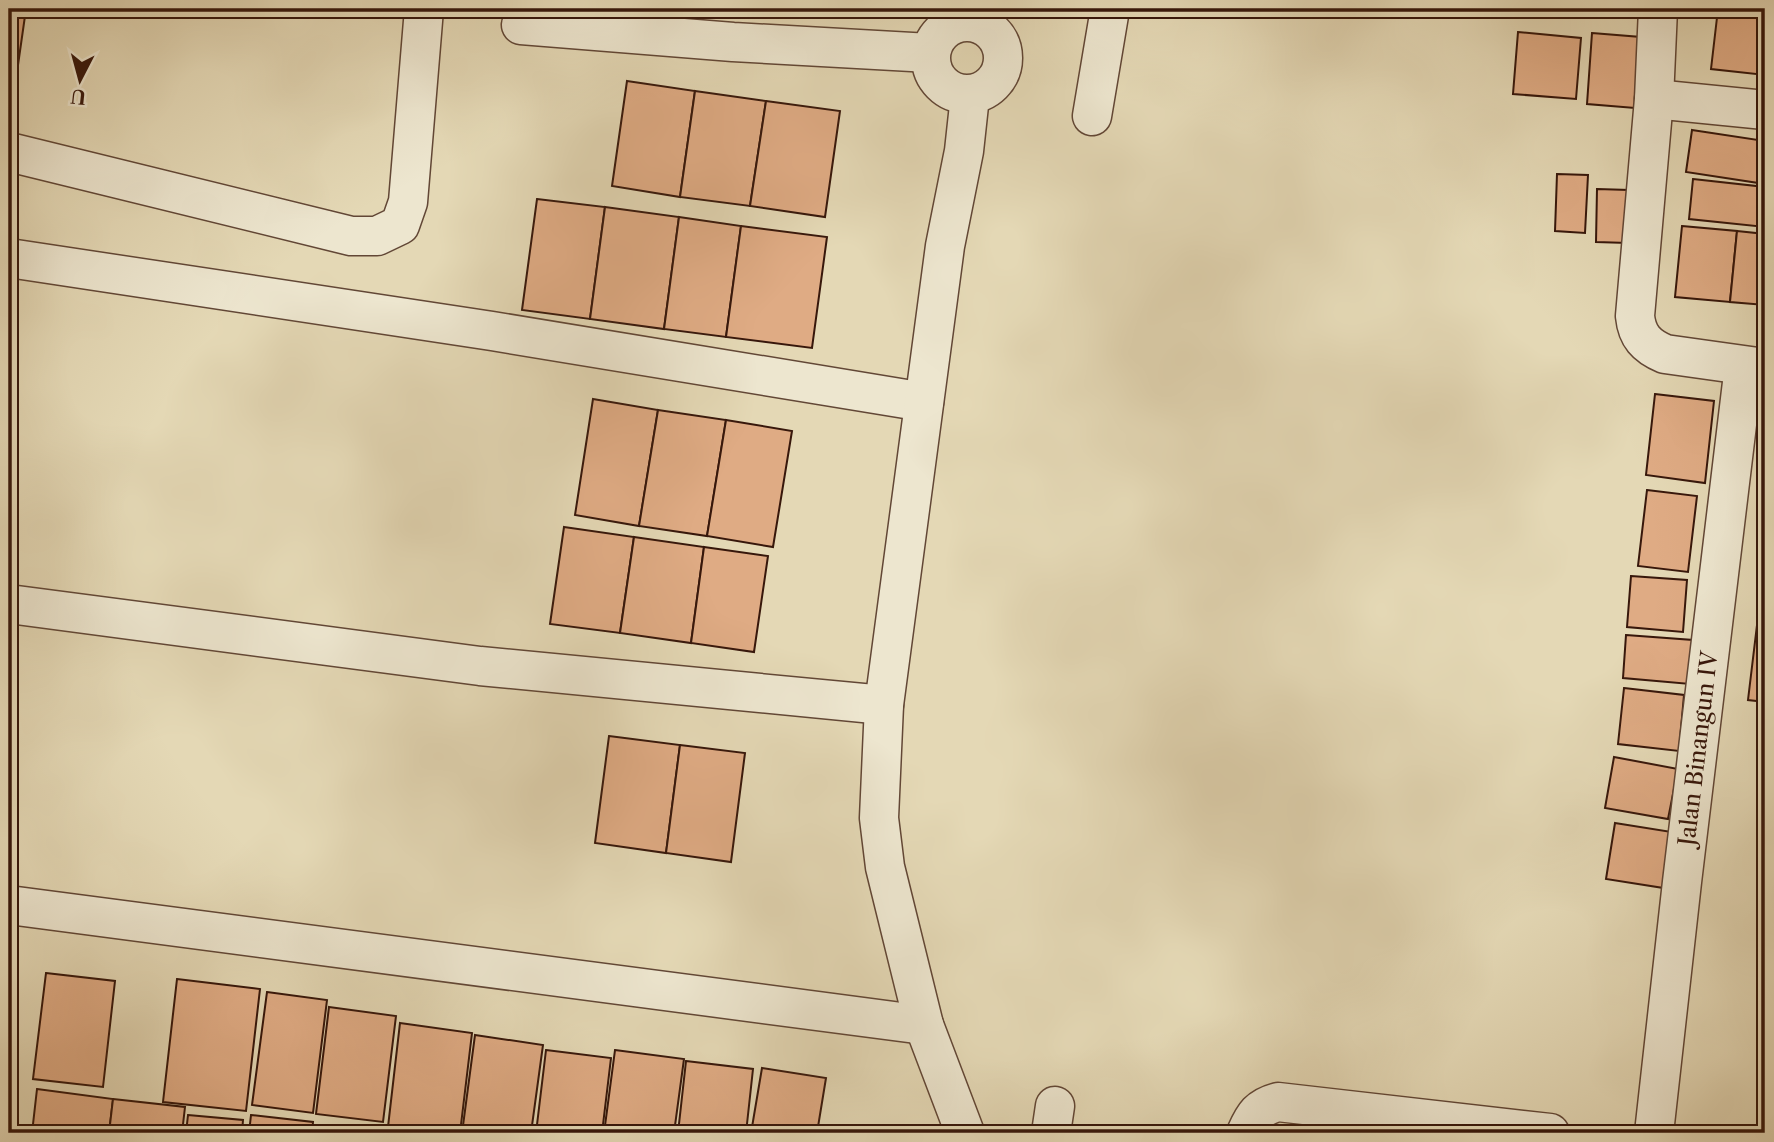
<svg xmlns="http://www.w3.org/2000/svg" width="1774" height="1142" viewBox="0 0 1774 1142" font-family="'Libre Caslon Text',serif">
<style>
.building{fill:#dfab84;stroke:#37170b;stroke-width:2}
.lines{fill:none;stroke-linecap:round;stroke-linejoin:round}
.minor-casing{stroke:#624736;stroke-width:41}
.minor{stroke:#ede6cf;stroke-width:38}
.labels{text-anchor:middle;stroke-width:7;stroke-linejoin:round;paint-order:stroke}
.street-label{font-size:23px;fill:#37170b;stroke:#ede6cf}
</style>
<rect width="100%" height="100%" fill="#e4d8b5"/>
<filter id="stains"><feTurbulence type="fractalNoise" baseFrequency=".00286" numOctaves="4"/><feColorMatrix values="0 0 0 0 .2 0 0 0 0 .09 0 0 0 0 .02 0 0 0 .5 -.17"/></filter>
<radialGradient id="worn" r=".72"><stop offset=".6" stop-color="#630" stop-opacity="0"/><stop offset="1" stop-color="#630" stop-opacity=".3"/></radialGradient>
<g class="building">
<path d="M 1718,9 L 1765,14 L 1765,75 L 1711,69 Z"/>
<path d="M 9,13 L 25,16 L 13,100 L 9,100 Z"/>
<path d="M 1518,32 L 1581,38 L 1576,99 L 1513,94 Z"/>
<path d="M 1592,33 L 1653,38 L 1647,109 L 1587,104 Z"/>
<path d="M 627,81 L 695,91 L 680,197 L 612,186 Z"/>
<path d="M 695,91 L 766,101 L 750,206 L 680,197 Z"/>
<path d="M 766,101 L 840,111 L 825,217 L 750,206 Z"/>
<path d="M 1692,130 L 1765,141 L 1765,184 L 1686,172 Z"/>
<path d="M 1557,174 L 1588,175 L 1585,233 L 1555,231 Z"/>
<path d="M 1693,179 L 1765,187 L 1765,227 L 1689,219 Z"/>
<path d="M 1597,189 L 1629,190 L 1628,243 L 1596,242 Z"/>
<path d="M 537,199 L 605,207 L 590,319 L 522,310 Z"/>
<path d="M 605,207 L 679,217 L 664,329 L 590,319 Z"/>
<path d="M 679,217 L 741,226 L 726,337 L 664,329 Z"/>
<path d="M 741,226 L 827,237 L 812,348 L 726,337 Z"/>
<path d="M 1682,226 L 1737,231 L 1730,302 L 1675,297 Z"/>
<path d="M 1737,231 L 1765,234 L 1765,305 L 1730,302 Z"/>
<path d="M 1655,394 L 1714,401 L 1705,483 L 1646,475 Z"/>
<path d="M 593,399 L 658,410 L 639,526 L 575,515 Z"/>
<path d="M 658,410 L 726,420 L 707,536 L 639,526 Z"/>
<path d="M 726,420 L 792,431 L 773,547 L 707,536 Z"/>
<path d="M 1647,490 L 1697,496 L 1688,572 L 1638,566 Z"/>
<path d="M 564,527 L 634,537 L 620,633 L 550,624 Z"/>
<path d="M 634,537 L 704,547 L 691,643 L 620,633 Z"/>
<path d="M 704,547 L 768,556 L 754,652 L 691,643 Z"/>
<path d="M 1631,576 L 1687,580 L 1683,632 L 1627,627 Z"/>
<path d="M 1757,625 L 1765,626 L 1765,702 L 1748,700 Z"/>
<path d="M 1626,635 L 1693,640 L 1690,684 L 1623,678 Z"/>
<path d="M 1624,688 L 1684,695 L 1679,751 L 1618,744 Z"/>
<path d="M 609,736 L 680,745 L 666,853 L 595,843 Z"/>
<path d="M 680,745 L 745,753 L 731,862 L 666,853 Z"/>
<path d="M 1614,757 L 1678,769 L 1668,819 L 1605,808 Z"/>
<path d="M 1615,823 L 1678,833 L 1670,889 L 1606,879 Z"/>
<path d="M 46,973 L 115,981 L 103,1087 L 33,1079 Z"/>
<path d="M 177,979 L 260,989 L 246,1111 L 163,1102 Z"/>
<path d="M 267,992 L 327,1000 L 313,1113 L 252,1105 Z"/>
<path d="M 329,1007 L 396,1016 L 383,1122 L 316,1114 Z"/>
<path d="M 400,1023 L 472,1033 L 460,1133 L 434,1133 L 388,1127 Z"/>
<path d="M 475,1035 L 543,1045 L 531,1133 L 462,1133 Z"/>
<path d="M 546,1050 L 611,1058 L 602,1133 L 536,1133 Z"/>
<path d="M 615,1050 L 684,1059 L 674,1133 L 604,1133 Z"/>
<path d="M 686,1061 L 753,1069 L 746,1133 L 678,1133 Z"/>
<path d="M 762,1068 L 826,1078 L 817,1133 L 751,1133 Z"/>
<path d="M 37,1089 L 113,1099 L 109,1133 L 32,1133 Z"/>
<path d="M 113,1099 L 185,1107 L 182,1133 L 109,1133 Z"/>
<path d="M 188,1115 L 243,1120 L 242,1133 L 186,1133 Z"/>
<path d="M 251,1115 L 313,1122 L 312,1133 L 249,1133 Z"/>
<path d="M 314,1126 L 377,1133 L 313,1133 Z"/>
</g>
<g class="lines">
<g class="minor-casing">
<g id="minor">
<path d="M 1658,9 L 1654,99 L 1635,316 C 1637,336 1646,346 1665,354 L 1765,368"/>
<circle cx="967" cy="58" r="36"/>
<path d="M 521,25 L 733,42 L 930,53"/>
<path d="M 1654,99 L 1765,110"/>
<path d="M 1092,116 L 1110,9"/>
<path d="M 9,152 L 351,236 L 377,236 L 400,225 L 408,202 L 424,9"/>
<path d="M 9,258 L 492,331 L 924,402"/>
<path d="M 9,604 L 480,666 L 884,705"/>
<path d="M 9,905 L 924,1025"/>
<path d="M 965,1133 L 924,1025 L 885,867 L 879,818 L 884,705 L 945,246 L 964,151 L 970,96"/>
<path d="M 1051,1133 L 1055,1106"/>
<path d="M 1246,1133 C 1254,1115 1259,1107 1278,1102 L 1550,1133"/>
<path id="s1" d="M 1654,1133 L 1682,882 L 1744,366"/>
</g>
</g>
<use href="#minor" class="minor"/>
</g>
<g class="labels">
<g class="street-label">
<text dy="8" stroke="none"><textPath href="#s1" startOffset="387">Jalan Binangun IV</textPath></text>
</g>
</g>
<rect width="1774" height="1142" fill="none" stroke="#e4d8b5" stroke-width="35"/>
<rect x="10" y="10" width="1753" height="1121" fill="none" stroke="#37170b" stroke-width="3.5"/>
<rect x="18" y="18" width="1739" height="1107" fill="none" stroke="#37170b" stroke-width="2"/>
<g transform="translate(80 80) rotate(186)" stroke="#ede6cf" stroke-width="5" paint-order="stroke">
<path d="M0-5L12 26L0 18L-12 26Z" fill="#37170b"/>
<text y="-10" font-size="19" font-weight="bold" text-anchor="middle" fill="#37170b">U</text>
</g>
<rect width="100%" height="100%" filter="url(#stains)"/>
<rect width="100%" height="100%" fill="url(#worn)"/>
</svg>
